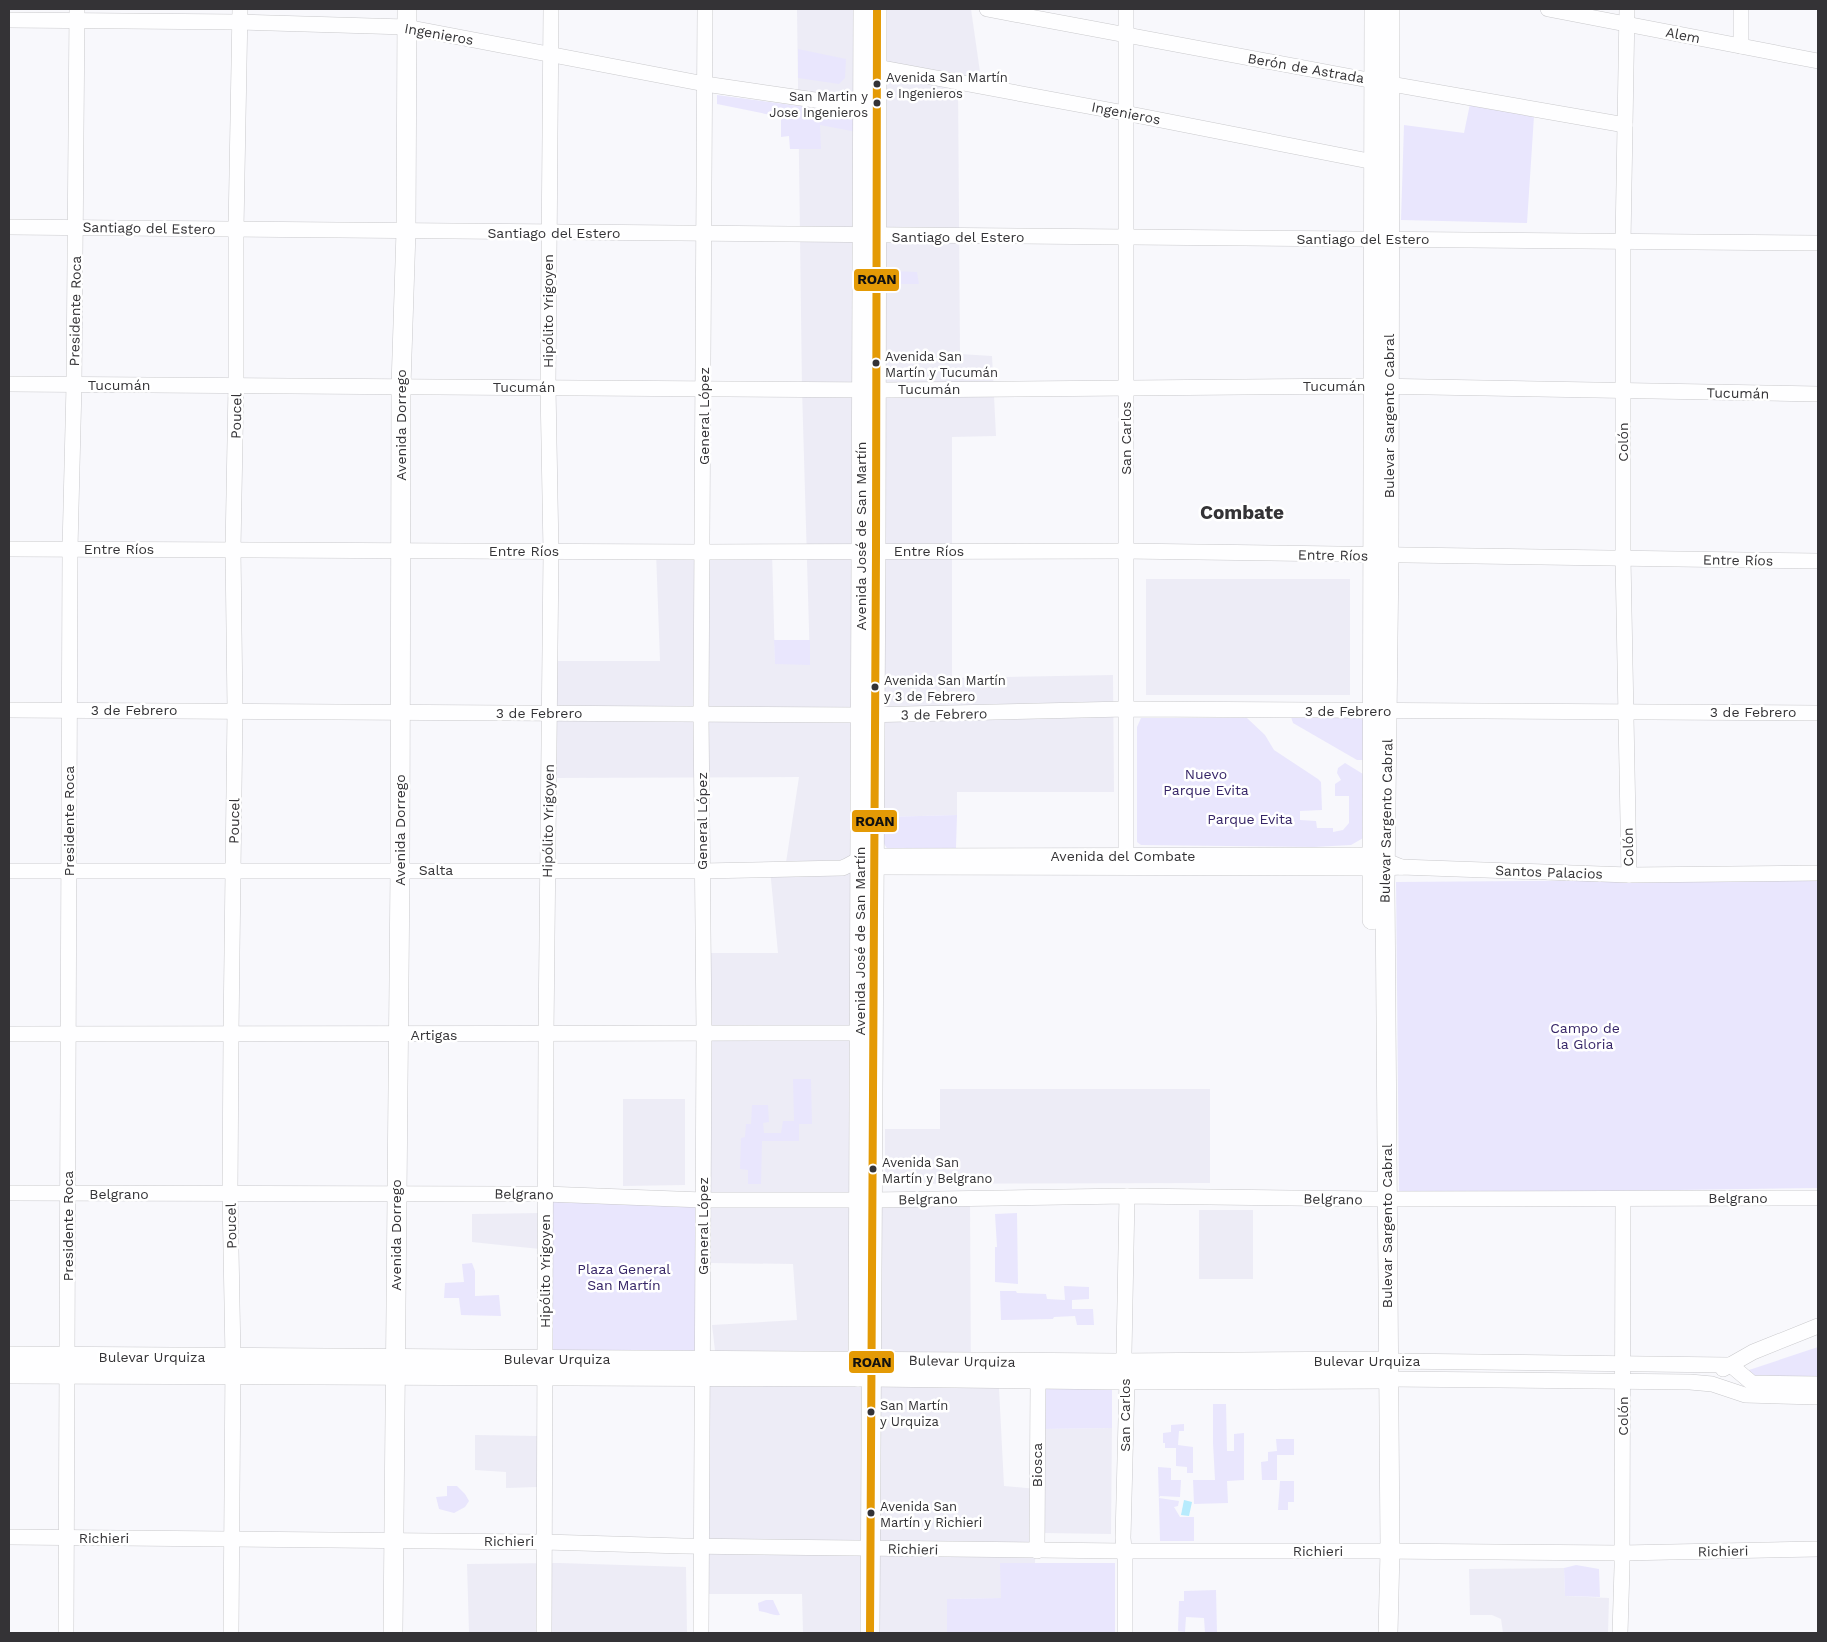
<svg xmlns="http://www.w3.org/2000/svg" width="1827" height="1642" viewBox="0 0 1827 1642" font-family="'Work Sans',sans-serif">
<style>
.built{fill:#edecf6}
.green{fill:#e9e6fd}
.water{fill:#b7ebfd}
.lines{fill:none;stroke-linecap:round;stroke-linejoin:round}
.minor-casing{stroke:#c9c9cc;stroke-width:16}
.major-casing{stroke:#c9c9cc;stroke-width:20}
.minor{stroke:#fefeff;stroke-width:15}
.major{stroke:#fefeff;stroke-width:19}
.bus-1-casing{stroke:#fff;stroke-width:11}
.bus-1{stroke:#e49a05;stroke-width:8}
.bus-dot{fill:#343336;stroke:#fff;stroke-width:2}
.labels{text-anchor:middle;stroke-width:5;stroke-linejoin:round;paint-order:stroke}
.bus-label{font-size:13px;fill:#343336;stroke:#fff;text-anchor:start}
.street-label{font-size:14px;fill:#343336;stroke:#fff}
.park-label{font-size:14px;fill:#362567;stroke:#fff}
.district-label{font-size:19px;font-weight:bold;fill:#343336;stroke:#fff}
.line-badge{stroke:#fff;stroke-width:2}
.pale-badge-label{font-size:14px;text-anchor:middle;font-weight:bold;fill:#111}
</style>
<rect width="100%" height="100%" fill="#f8f8fc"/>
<g class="built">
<path d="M 797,9 L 971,9 L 982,86 L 958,82 L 960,354 L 992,356 L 996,436 L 952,437 L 952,678 L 1113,675 L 1114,792 L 957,792 L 957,815 L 882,817 L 859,1200 L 970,1199 L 971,1385 L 999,1388 L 1004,1486 L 1037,1489 L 1035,1564 L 1005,1598 L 948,1599 L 947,1633 L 803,1633 L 802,1594 L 706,1594 L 703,1376 L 718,1376 L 712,1325 L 797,1320 L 793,1264 L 711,1263 L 703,953 L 778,953 L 770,869 L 785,869 L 799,777 L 549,778 L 550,661 L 660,661 L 656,552 L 772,551 L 775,664 L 810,664 L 802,389 Z"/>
<rect x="1146" y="579" width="204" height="116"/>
<path d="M 940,1089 L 1210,1089 L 1210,1183 L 885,1184 L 885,1129 L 940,1129 Z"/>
<path d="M 623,1099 L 685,1099 L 685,1185 L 623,1186 Z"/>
<rect x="1199" y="1210" width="54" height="69"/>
<path d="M 540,1213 L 540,1249 L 472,1242 L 472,1214 Z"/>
<path d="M 1112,1428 L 1111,1534 L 1044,1533 L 1044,1429 Z"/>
<path d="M 475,1435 L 538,1436 L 537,1487 L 506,1488 L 506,1472 L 475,1470 Z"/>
<path d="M 559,1563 L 686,1567 L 687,1633 L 469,1633 L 467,1564 Z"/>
<path d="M 1564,1568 L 1565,1596 L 1609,1598 L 1608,1633 L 1503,1633 L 1501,1619 L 1492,1615 L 1470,1615 L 1469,1569 Z"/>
</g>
<g class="green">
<path d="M 798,49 L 846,59 L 845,78 L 839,84 L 798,78 Z"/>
<path d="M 717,95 L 851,113 L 857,132 L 820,125 L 821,149 L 790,149 L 789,136 L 781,137 L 781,117 L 717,104 Z"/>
<path d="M 1470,104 L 1534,116 L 1527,223 L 1401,220 L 1404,125 L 1464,133 Z"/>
<path d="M 893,271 L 917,272 L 919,284 L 892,284 Z"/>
<path d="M 774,640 L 810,640 L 810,665 L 775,664 Z"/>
<path d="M 1356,716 L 1365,721 L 1363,760 L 1357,760 L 1293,723 L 1291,717 Z"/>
<path d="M 1141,718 L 1247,718 L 1265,735 L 1274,750 L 1318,779 L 1321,782 L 1322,810 L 1300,811 L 1300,820 L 1316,821 L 1317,828 L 1333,828 L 1333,832 L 1343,830 L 1349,823 L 1349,796 L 1335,796 L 1335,784 L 1341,780 L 1337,773 L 1338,768 L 1345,763 L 1363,774 L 1366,781 L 1365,837 L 1351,845 L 1314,847 L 1141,845 L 1137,842 L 1137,727 Z"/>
<path d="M 957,815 L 956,848 L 888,850 L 883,842 L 882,817 Z"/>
<path d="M 1818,879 L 1818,1188 L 1399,1194 L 1396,882 Z"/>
<path d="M 793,1079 L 811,1079 L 812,1124 L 799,1124 L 799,1141 L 762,1141 L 761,1184 L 748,1184 L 748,1170 L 740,1169 L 741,1138 L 745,1137 L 746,1124 L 751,1124 L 752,1105 L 768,1105 L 769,1122 L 763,1123 L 764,1133 L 781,1133 L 783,1121 L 794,1121 Z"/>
<path d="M 545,1194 L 703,1200 L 703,1360 L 545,1359 Z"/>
<path d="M 1017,1213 L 1018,1284 L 995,1282 L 995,1247 L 997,1247 L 995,1214 Z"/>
<path d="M 472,1263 L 475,1271 L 475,1296 L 499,1295 L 501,1316 L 461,1315 L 459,1298 L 444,1298 L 445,1283 L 464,1282 L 462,1264 Z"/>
<path d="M 1064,1286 L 1089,1287 L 1089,1299 L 1072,1300 L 1072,1309 L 1093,1309 L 1094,1325 L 1077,1325 L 1075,1316 L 1054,1317 L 1053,1319 L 1001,1320 L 1000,1291 L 1016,1291 L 1017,1293 L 1046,1294 L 1047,1299 L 1065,1300 Z"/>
<path d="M 1818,1347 L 1818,1384 L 1752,1383 L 1740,1373 Z"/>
<path d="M 1044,1389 L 1112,1389 L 1112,1428 L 1044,1429 Z"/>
<path d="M 1213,1404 L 1226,1404 L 1227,1451 L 1234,1451 L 1234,1434 L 1244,1433 L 1244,1480 L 1227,1481 L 1228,1503 L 1194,1504 L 1193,1480 L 1215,1480 L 1213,1443 Z"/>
<path d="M 1184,1424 L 1184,1431 L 1179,1431 L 1178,1445 L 1193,1447 L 1193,1473 L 1187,1473 L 1187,1467 L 1176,1466 L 1176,1448 L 1165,1448 L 1165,1443 L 1163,1443 L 1163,1433 L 1171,1432 L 1171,1425 Z"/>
<path d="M 1276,1439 L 1294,1439 L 1294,1455 L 1277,1455 L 1277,1480 L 1262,1480 L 1261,1462 L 1268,1461 L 1268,1452 L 1277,1451 Z"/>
<path d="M 1158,1467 L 1171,1468 L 1171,1480 L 1181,1480 L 1180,1497 L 1160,1496 L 1159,1498 L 1179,1501 L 1178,1506 L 1174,1507 L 1180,1517 L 1194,1517 L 1194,1541 L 1160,1541 Z"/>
<path d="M 1280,1481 L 1294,1481 L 1294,1502 L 1288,1502 L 1288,1510 L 1278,1510 Z"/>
<path d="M 447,1486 L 457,1486 L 465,1494 L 469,1501 L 465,1507 L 454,1513 L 439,1509 L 436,1497 L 447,1496 Z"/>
<path d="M 1000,1563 L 1115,1563 L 1115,1633 L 947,1633 L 947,1599 L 1001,1598 Z"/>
<path d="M 1576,1565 L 1599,1569 L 1600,1597 L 1565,1596 L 1564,1568 Z"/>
<path d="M 1216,1590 L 1217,1633 L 1205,1633 L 1204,1618 L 1186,1617 L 1185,1632 L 1178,1631 L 1179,1601 L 1184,1601 L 1184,1591 Z"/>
<path d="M 766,1600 L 773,1600 L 780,1615 C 773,1616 767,1612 759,1611 L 758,1603 Z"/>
</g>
<path class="water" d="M 1184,1500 L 1192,1502 L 1189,1516 L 1181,1515 Z"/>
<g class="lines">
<g class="minor-casing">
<g id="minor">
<path d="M 987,9 L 1374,81 L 1625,125"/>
<path d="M 1126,9 L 1126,865"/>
<path d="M 1548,9 L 1818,61"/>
<path d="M 1627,9 L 1623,242 L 1623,558 L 1629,875"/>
<path d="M 9,20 L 239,22 L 406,27 L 705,84 L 863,107"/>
<path d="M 1741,46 L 1741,9"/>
<path d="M 877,67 L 1125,113 L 1374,162"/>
<path d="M 9,227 C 612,235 1215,239 1818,243"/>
<path d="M 9,384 L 885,390 L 1373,386 L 1818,394"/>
<path d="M 9,549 L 703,552 L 1125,551 L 1818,561"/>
<path d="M 9,710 L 861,715 L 1126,709 L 1818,713"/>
<path d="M 865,867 L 1385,868 L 1401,867 L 1629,875 L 1818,873"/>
<path d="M 9,871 L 702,871 L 842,868 C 849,866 854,861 861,859 C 870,855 880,856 890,856 L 1372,855 L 1401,867"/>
<path d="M 9,1034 L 859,1033"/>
<path d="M 9,1193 L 545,1194 L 703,1200 L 872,1200 L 1127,1196 L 1374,1199 L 1818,1198"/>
<path d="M 1388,1361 L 1728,1365 L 1733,1367 L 1752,1383 L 1818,1384"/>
<path d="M 1723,1369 L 1753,1352 L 1818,1326"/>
<path d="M 1388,1379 L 1690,1382 L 1712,1384 L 1745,1395 L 1818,1397"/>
<path d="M 9,1537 L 544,1542 L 683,1546 L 1124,1551 L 1376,1551 L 1622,1553 L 1818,1549"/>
<path d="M 1037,1551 L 1038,1380"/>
<path d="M 66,1633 L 70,549 L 74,385 L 77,9"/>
<path d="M 231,1633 L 233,1358 L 230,1194 L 231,1034 L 235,710 L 233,549 L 236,386 L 236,229 L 240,9"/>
<path d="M 544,1633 L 546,1035 L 551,552 L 548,387 L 551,9"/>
<path d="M 701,1633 L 704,1034 L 701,714 L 705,9"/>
<path d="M 1125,1633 L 1125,1559 L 1123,1538 L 1127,1380 C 1124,1371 1126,1363 1124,1354 L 1127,1196"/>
<path d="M 1620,1633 L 1622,1567 L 1623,1199"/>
</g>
</g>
<g class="major-casing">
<g id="major">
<path d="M 1372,920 L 1374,9"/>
<path d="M 9,1356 L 1118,1363 L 1388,1361"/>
<path d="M 9,1374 L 871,1377 L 1117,1380 L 1388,1379"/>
<path d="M 858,1377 L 863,9"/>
<path d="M 393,1633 L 400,870 L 401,386 L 406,231 L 407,9"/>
<path d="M 870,1633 L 876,551 L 877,9"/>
<path d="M 1388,1633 L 1390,1551 L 1385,885 L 1389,556 L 1390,9"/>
</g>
</g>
<use href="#minor" class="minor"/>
<use href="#major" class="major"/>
<g class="bus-1-casing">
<path id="bus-1" d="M 870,1633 L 876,551 L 877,9"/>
</g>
<use href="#bus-1" class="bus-1"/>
</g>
<g class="bus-dot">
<circle cx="877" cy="84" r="4.5"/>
<circle cx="877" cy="103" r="4.5"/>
<circle cx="876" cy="363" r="4.5"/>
<circle cx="875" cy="687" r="4.5"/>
<circle cx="873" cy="1169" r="4.5"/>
<circle cx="871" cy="1412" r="4.5"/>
<circle cx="871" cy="1513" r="4.5"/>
</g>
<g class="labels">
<g class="bus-label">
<text x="886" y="82">Avenida San Martín<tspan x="886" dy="16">e Ingenieros</tspan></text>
<text x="868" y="101" text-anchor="end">San Martin y<tspan x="868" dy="16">Jose Ingenieros</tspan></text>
<text x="885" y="361">Avenida San<tspan x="885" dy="16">Martín y Tucumán</tspan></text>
<text x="884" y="685">Avenida San Martín<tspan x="884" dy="16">y 3 de Febrero</tspan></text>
<text x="882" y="1167">Avenida San<tspan x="882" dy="16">Martín y Belgrano</tspan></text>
<text x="880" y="1410">San Martín<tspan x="880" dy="16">y Urquiza</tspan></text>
<text x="880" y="1511">Avenida San<tspan x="880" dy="16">Martín y Richieri</tspan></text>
</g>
<g class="street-label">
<text transform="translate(439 34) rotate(10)" y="5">Ingenieros</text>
<text transform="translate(1683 35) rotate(11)" y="5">Alem</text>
<text transform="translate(1306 68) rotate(10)" y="5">Berón de Astrada</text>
<text transform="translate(1126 113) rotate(11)" y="5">Ingenieros</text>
<text transform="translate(149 228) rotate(1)" y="5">Santiago del Estero</text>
<text x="554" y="238">Santiago del Estero</text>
<text x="958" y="242">Santiago del Estero</text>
<text x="1363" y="244">Santiago del Estero</text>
<text transform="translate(75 311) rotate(-89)" y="5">Presidente Roca</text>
<text transform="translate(548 311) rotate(-90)" y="5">Hipólito Yrigoyen</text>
<text x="119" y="390">Tucumán</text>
<text x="1334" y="391">Tucumán</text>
<text x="524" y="392">Tucumán</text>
<text x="929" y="394">Tucumán</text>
<text transform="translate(1738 393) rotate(1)" y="5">Tucumán</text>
<text transform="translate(236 416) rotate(-89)" y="5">Poucel</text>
<text transform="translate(704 416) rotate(-90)" y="5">General López</text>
<text transform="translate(1389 416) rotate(-90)" y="5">Bulevar Sargento Cabral</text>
<text transform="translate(401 425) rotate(-90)" y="5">Avenida Dorrego</text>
<text transform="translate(1126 438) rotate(-90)" y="5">San Carlos</text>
<text transform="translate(1623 442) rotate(-90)" y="5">Colón</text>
<text transform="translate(861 536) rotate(-90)" y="5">Avenida José de San Martín</text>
<text x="119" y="554">Entre Ríos</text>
<text x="524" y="556">Entre Ríos</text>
<text x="929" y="556">Entre Ríos</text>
<text transform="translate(1333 555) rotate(1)" y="5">Entre Ríos</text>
<text transform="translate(1738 560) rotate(1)" y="5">Entre Ríos</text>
<text x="134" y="715">3 de Febrero</text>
<text x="1348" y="716">3 de Febrero</text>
<text x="1753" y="717">3 de Febrero</text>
<text x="539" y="718">3 de Febrero</text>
<text transform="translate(944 714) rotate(-1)" y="5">3 de Febrero</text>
<text transform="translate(69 821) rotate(-90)" y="5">Presidente Roca</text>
<text transform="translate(234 821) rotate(-89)" y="5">Poucel</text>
<text transform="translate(548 821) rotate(-89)" y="5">Hipólito Yrigoyen</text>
<text transform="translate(702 821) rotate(-90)" y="5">General López</text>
<text transform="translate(1386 821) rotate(-89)" y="5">Bulevar Sargento Cabral</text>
<text transform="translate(400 830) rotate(-90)" y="5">Avenida Dorrego</text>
<text transform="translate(1628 847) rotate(-91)" y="5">Colón</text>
<text x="1123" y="861">Avenida del Combate</text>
<text x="436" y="875">Salta</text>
<text transform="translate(1549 872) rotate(2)" y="5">Santos Palacios</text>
<text transform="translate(860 941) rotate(-90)" y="5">Avenida José de San Martín</text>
<text x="434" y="1040">Artigas</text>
<text x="119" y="1199">Belgrano</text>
<text transform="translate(524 1194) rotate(1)" y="5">Belgrano</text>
<text x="1738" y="1203">Belgrano</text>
<text transform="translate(928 1199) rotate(-1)" y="5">Belgrano</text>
<text transform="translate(1333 1199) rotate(1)" y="5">Belgrano</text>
<text transform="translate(68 1226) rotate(-90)" y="5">Presidente Roca</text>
<text transform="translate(231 1226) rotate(-91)" y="5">Poucel</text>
<text transform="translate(703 1226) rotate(-90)" y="5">General López</text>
<text transform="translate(1387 1226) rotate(-90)" y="5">Bulevar Sargento Cabral</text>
<text transform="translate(396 1235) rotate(-90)" y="5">Avenida Dorrego</text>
<text transform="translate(545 1271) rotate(-90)" y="5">Hipólito Yrigoyen</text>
<text x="152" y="1362">Bulevar Urquiza</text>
<text x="557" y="1364">Bulevar Urquiza</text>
<text transform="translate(962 1361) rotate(1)" y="5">Bulevar Urquiza</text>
<text x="1367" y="1366">Bulevar Urquiza</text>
<text transform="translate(1125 1415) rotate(-90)" y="5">San Carlos</text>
<text transform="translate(1623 1416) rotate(-90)" y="5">Colón</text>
<text transform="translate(1037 1465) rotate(-90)" y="5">Biosca</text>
<text x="104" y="1543">Richieri</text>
<text x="509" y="1546">Richieri</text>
<text transform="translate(913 1549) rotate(1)" y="5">Richieri</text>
<text x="1318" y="1556">Richieri</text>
<text transform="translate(1723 1551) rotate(-1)" y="5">Richieri</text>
</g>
<g class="park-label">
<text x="1206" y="779">Nuevo<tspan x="1206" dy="16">Parque Evita</tspan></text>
<text x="1250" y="824">Parque Evita</text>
<text x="1585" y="1033">Campo de<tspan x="1585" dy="16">la Gloria</tspan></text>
<text x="624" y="1274">Plaza General<tspan x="624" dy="16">San Martín</tspan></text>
</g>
<g class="district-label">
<text x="1242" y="519">Combate</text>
</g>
</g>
<g class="line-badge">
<rect x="853" y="268" width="47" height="24" rx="5" fill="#e49a05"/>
<rect x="851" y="809" width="47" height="24" rx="5" fill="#e49a05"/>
<rect x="848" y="1350" width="47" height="24" rx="5" fill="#e49a05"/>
</g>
<g class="pale-badge-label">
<text x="877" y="284">ROAN</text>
<text x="875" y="826">ROAN</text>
<text x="872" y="1367">ROAN</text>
</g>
<rect width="1827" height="1642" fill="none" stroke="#343336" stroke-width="20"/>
</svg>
